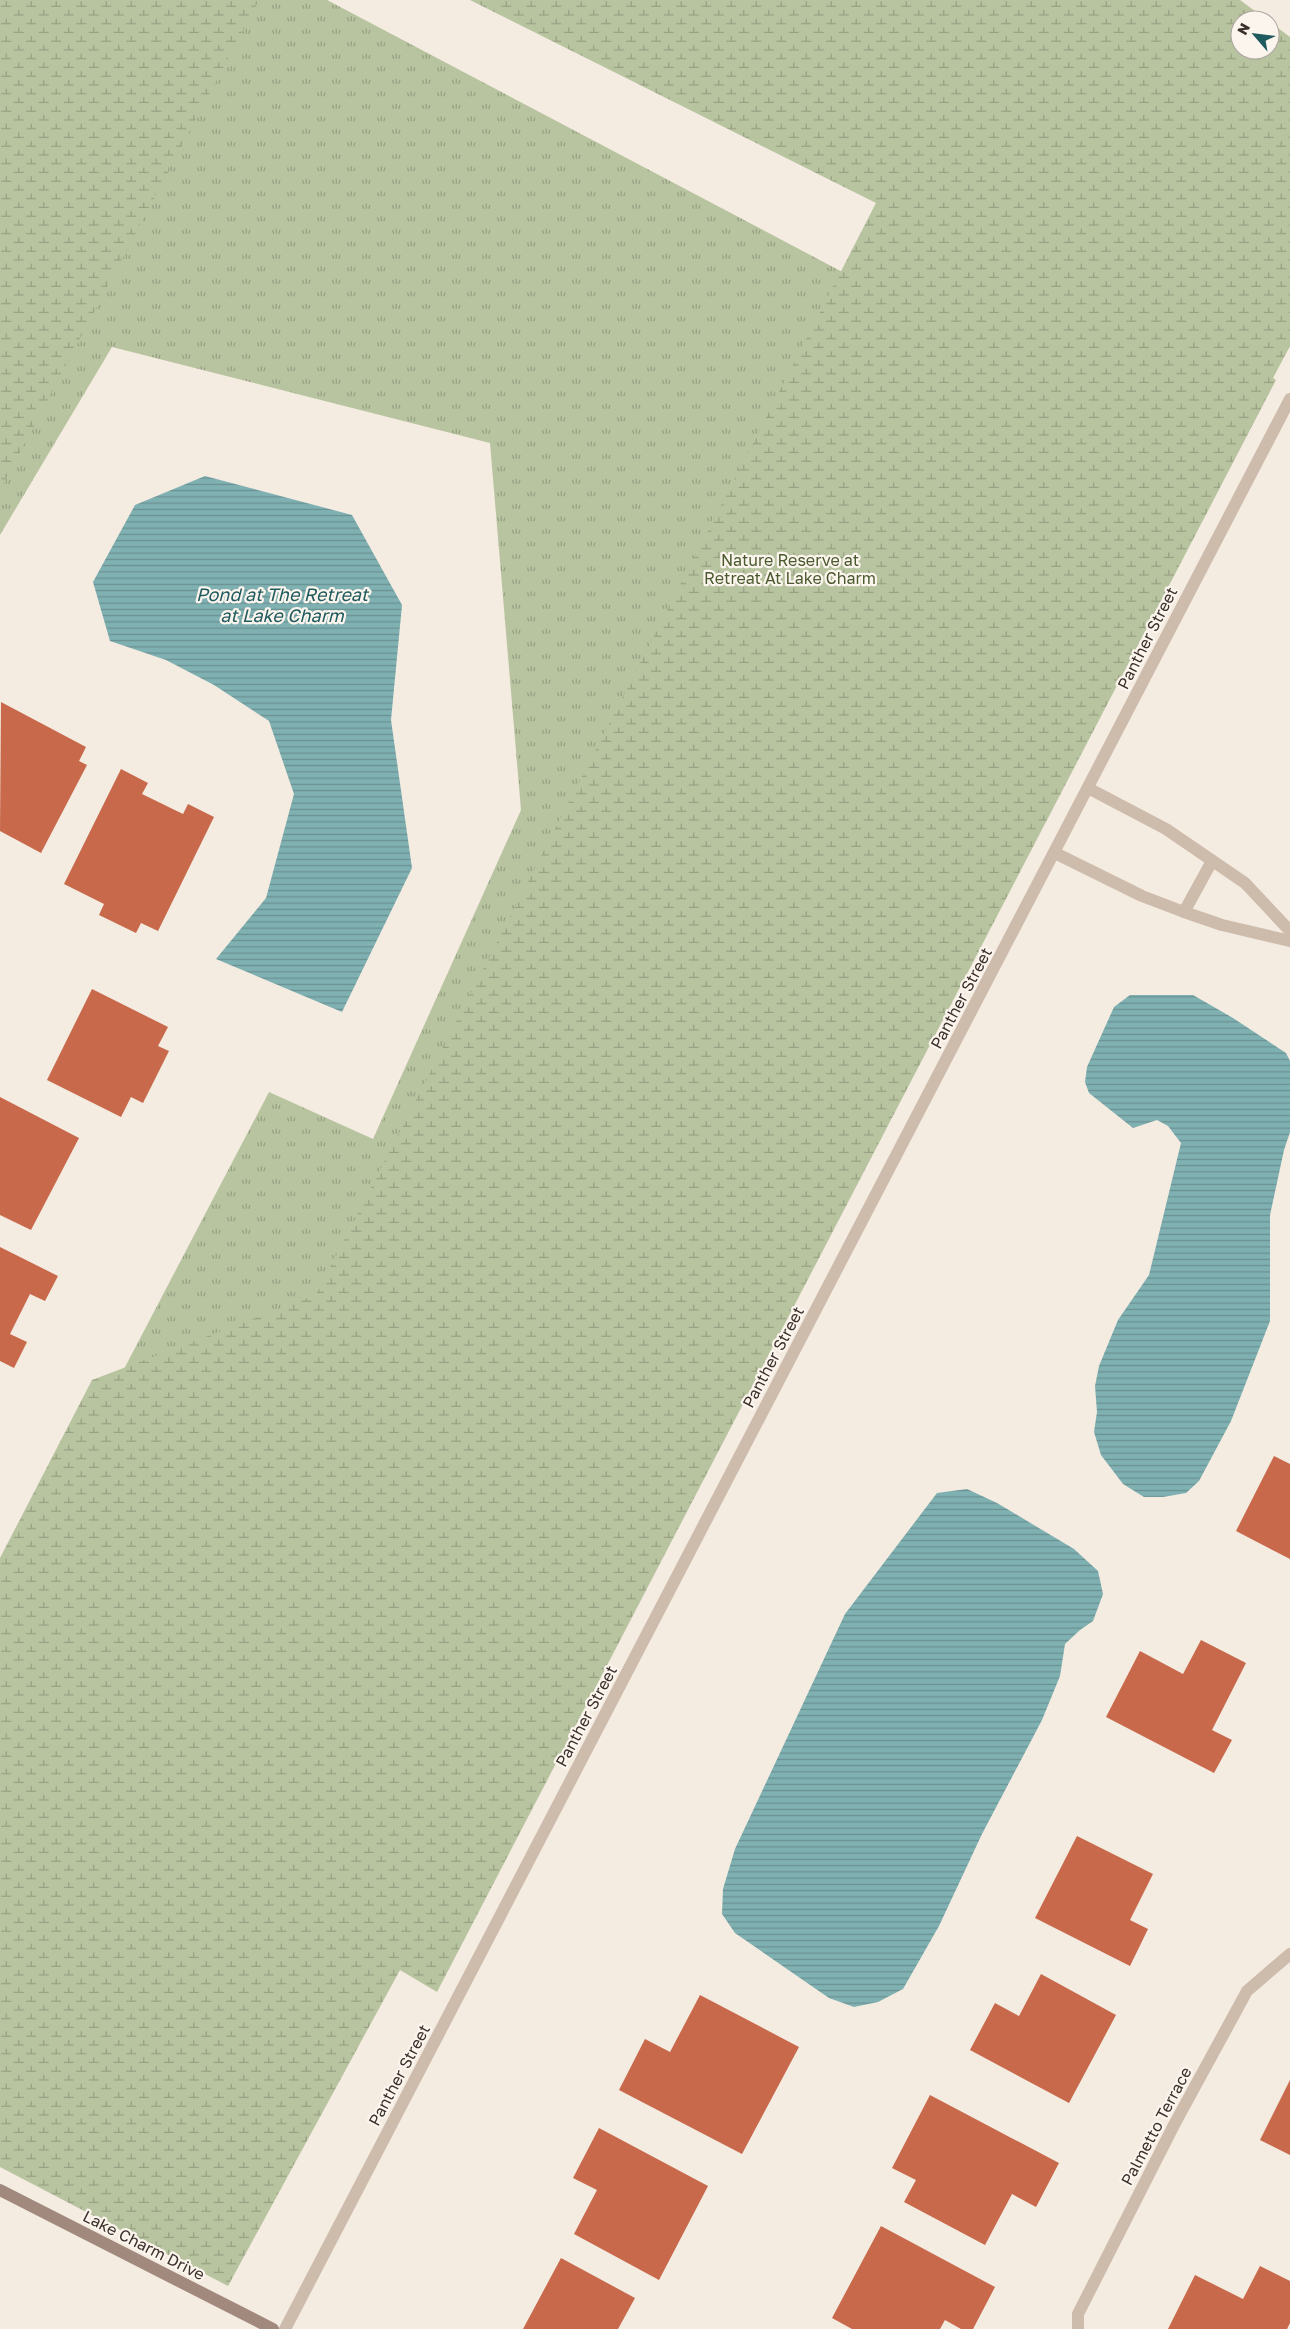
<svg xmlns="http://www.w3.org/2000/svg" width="1290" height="2329" viewBox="0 0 1290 2329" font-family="'Golos Text',sans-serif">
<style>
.grass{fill:url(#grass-tufts)}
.wetland{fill:url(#wetland-marsh)}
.water{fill:url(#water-rules)}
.building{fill:#c8694b}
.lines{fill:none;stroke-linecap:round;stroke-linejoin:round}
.street{stroke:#cdbbac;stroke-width:12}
.secondary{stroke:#a18a7d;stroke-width:12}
.labels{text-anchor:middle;stroke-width:4.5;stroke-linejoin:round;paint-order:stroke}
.park-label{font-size:16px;fill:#4a5a2e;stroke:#fbf5ee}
.street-label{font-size:16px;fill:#3b302b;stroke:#fbf5ee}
.water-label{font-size:18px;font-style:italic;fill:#1f5a5e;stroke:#fbf5ee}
</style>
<defs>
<pattern id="grass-tufts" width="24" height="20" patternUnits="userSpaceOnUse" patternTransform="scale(1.25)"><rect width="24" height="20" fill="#b8c4a0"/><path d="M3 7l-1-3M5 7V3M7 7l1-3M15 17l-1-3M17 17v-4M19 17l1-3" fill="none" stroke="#97a083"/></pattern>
<pattern id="wetland-marsh" width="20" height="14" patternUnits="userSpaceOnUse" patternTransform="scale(1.25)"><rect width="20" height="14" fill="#b8c4a0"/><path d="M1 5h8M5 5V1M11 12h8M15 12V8" fill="none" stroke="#97a083"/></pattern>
<pattern id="water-rules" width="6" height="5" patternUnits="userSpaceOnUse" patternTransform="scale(1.25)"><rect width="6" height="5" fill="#7fb0b2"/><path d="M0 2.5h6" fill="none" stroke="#699091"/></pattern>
</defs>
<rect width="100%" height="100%" fill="#f4ebe1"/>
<path class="grass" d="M 0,0 L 327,0 L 1176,448 L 0,1606 L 269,1092 L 373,1139 L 521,810 L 490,443 L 112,347 L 0,535 Z"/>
<g class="wetland">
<path d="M 0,0 L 259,0 L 0,490 Z"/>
<path d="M 470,0 L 1240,0 L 1267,20 L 1240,20 L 1240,50 L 1270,50 L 1270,22 L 1290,37 L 1290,346 L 1273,378 L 1276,380 L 437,1992 L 400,1970 L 228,2286 L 0,2167 L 0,1558 L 92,1380 L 316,1295 L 876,203 Z"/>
</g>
<g class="water">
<path d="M 205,476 L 352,515 L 402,605 L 391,720 L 412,868 L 342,1012 L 216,959 L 266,898 L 294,794 L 269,721 L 214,685 L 166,660 L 110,641 L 93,582 L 135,505 Z"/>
<path d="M 1130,995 L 1193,995 L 1233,1018 L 1286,1053 L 1290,1061 L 1290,1132 L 1284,1150 L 1270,1215 L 1270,1321 L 1231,1421 L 1199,1481 L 1186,1493 L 1163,1497 L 1144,1497 L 1123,1484 L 1101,1455 L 1094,1432 L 1097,1412 L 1095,1386 L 1099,1366 L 1118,1320 L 1149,1275 L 1181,1143 L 1168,1126 L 1157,1120 L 1133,1128 L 1089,1093 L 1085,1082 L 1087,1067 L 1114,1007 Z"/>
<path d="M 967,1489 L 997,1503 L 1074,1549 L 1098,1571 L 1103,1594 L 1093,1621 L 1080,1630 L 1065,1644 L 1060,1676 L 1042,1720 L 982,1834 L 939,1926 L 903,1989 L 878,2002 L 854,2007 L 829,1998 L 735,1933 L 722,1914 L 723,1889 L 735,1849 L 845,1614 L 937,1493 Z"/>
</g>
<g class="building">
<path d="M 1,702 L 86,747 L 79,761 L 87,765 L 41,853 L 0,831 Z"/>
<path d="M 121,769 L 148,783 L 142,794 L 183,814 L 188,804 L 214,817 L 158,931 L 141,923 L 136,933 L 99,915 L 104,904 L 64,884 Z"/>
<path d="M 92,989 L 168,1027 L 158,1046 L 169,1051 L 143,1103 L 131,1097 L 121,1117 L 47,1080 Z"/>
<path d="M 0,1097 L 79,1138 L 31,1230 L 0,1215 Z"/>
<path d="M 0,1247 L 58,1276 L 45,1301 L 30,1294 L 10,1334 L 27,1342 L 14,1368 L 0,1361 Z"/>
<path d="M 1274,1456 L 1290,1464 L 1290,1559 L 1236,1531 Z"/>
<path d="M 1201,1640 L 1246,1663 L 1212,1730 L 1232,1740 L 1214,1773 L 1106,1717 L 1140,1651 L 1183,1674 Z"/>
<path d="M 1077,1836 L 1153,1874 L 1130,1920 L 1148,1929 L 1130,1966 L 1035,1918 Z"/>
<path d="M 1041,1974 L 1116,2015 L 1069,2103 L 970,2050 L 995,2003 L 1019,2016 Z"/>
<path d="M 700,1995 L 799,2047 L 742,2154 L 619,2090 L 645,2039 L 670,2052 Z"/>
<path d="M 1290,2080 L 1290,2155 L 1260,2140 Z"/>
<path d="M 930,2095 L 1059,2163 L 1036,2207 L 1012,2194 L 985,2245 L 904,2202 L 916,2180 L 892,2168 Z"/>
<path d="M 599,2128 L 708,2186 L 659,2280 L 574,2234 L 597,2190 L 573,2178 Z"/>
<path d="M 881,2226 L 995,2287 L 973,2329 L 961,2329 L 945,2320 L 940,2329 L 852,2329 L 832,2318 Z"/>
<path d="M 561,2258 L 635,2298 L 618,2329 L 523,2329 Z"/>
<path d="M 1260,2266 L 1290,2281 L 1290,2323 L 1287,2329 L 1168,2329 L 1195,2275 L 1243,2299 Z"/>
</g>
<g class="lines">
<g class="street">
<path d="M 1088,788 L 1166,829 L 1245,883 L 1290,931"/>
<path d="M 1055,853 L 1142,896 L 1184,912 L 1222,925 L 1290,941"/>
<path d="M 1184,912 L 1212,861"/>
<path d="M 285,2329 L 1290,399"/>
<path d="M 1078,2329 L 1078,2314 L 1174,2125 L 1247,1991 L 1290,1954"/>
</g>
<path class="secondary" d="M 0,2190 L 273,2329"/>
</g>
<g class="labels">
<g class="park-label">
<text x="790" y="566">Nature Reserve at<tspan x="790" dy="18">Retreat At Lake Charm</tspan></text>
</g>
<g class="street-label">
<text transform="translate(1147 638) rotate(-63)" y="6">Panther Street</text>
<text transform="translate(961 998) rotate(-62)" y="6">Panther Street</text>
<text transform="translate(773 1357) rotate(-62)" y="6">Panther Street</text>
<text transform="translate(586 1716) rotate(-62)" y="6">Panther Street</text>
<text transform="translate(399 2075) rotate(-62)" y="6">Panther Street</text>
<text transform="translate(1156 2126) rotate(-62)" y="6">Palmetto Terrace</text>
<text transform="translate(144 2245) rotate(27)" y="6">Lake Charm Drive</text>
</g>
<g class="water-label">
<text x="282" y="601">Pond at The Retreat<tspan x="282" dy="21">at Lake Charm</tspan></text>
</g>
</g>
<g transform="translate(1255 35) rotate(298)"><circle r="24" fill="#fbf5ee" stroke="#aea6a0"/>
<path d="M0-4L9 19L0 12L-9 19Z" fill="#1f5a5e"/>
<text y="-8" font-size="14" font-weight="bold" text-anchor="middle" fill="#3b302b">N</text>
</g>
</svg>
